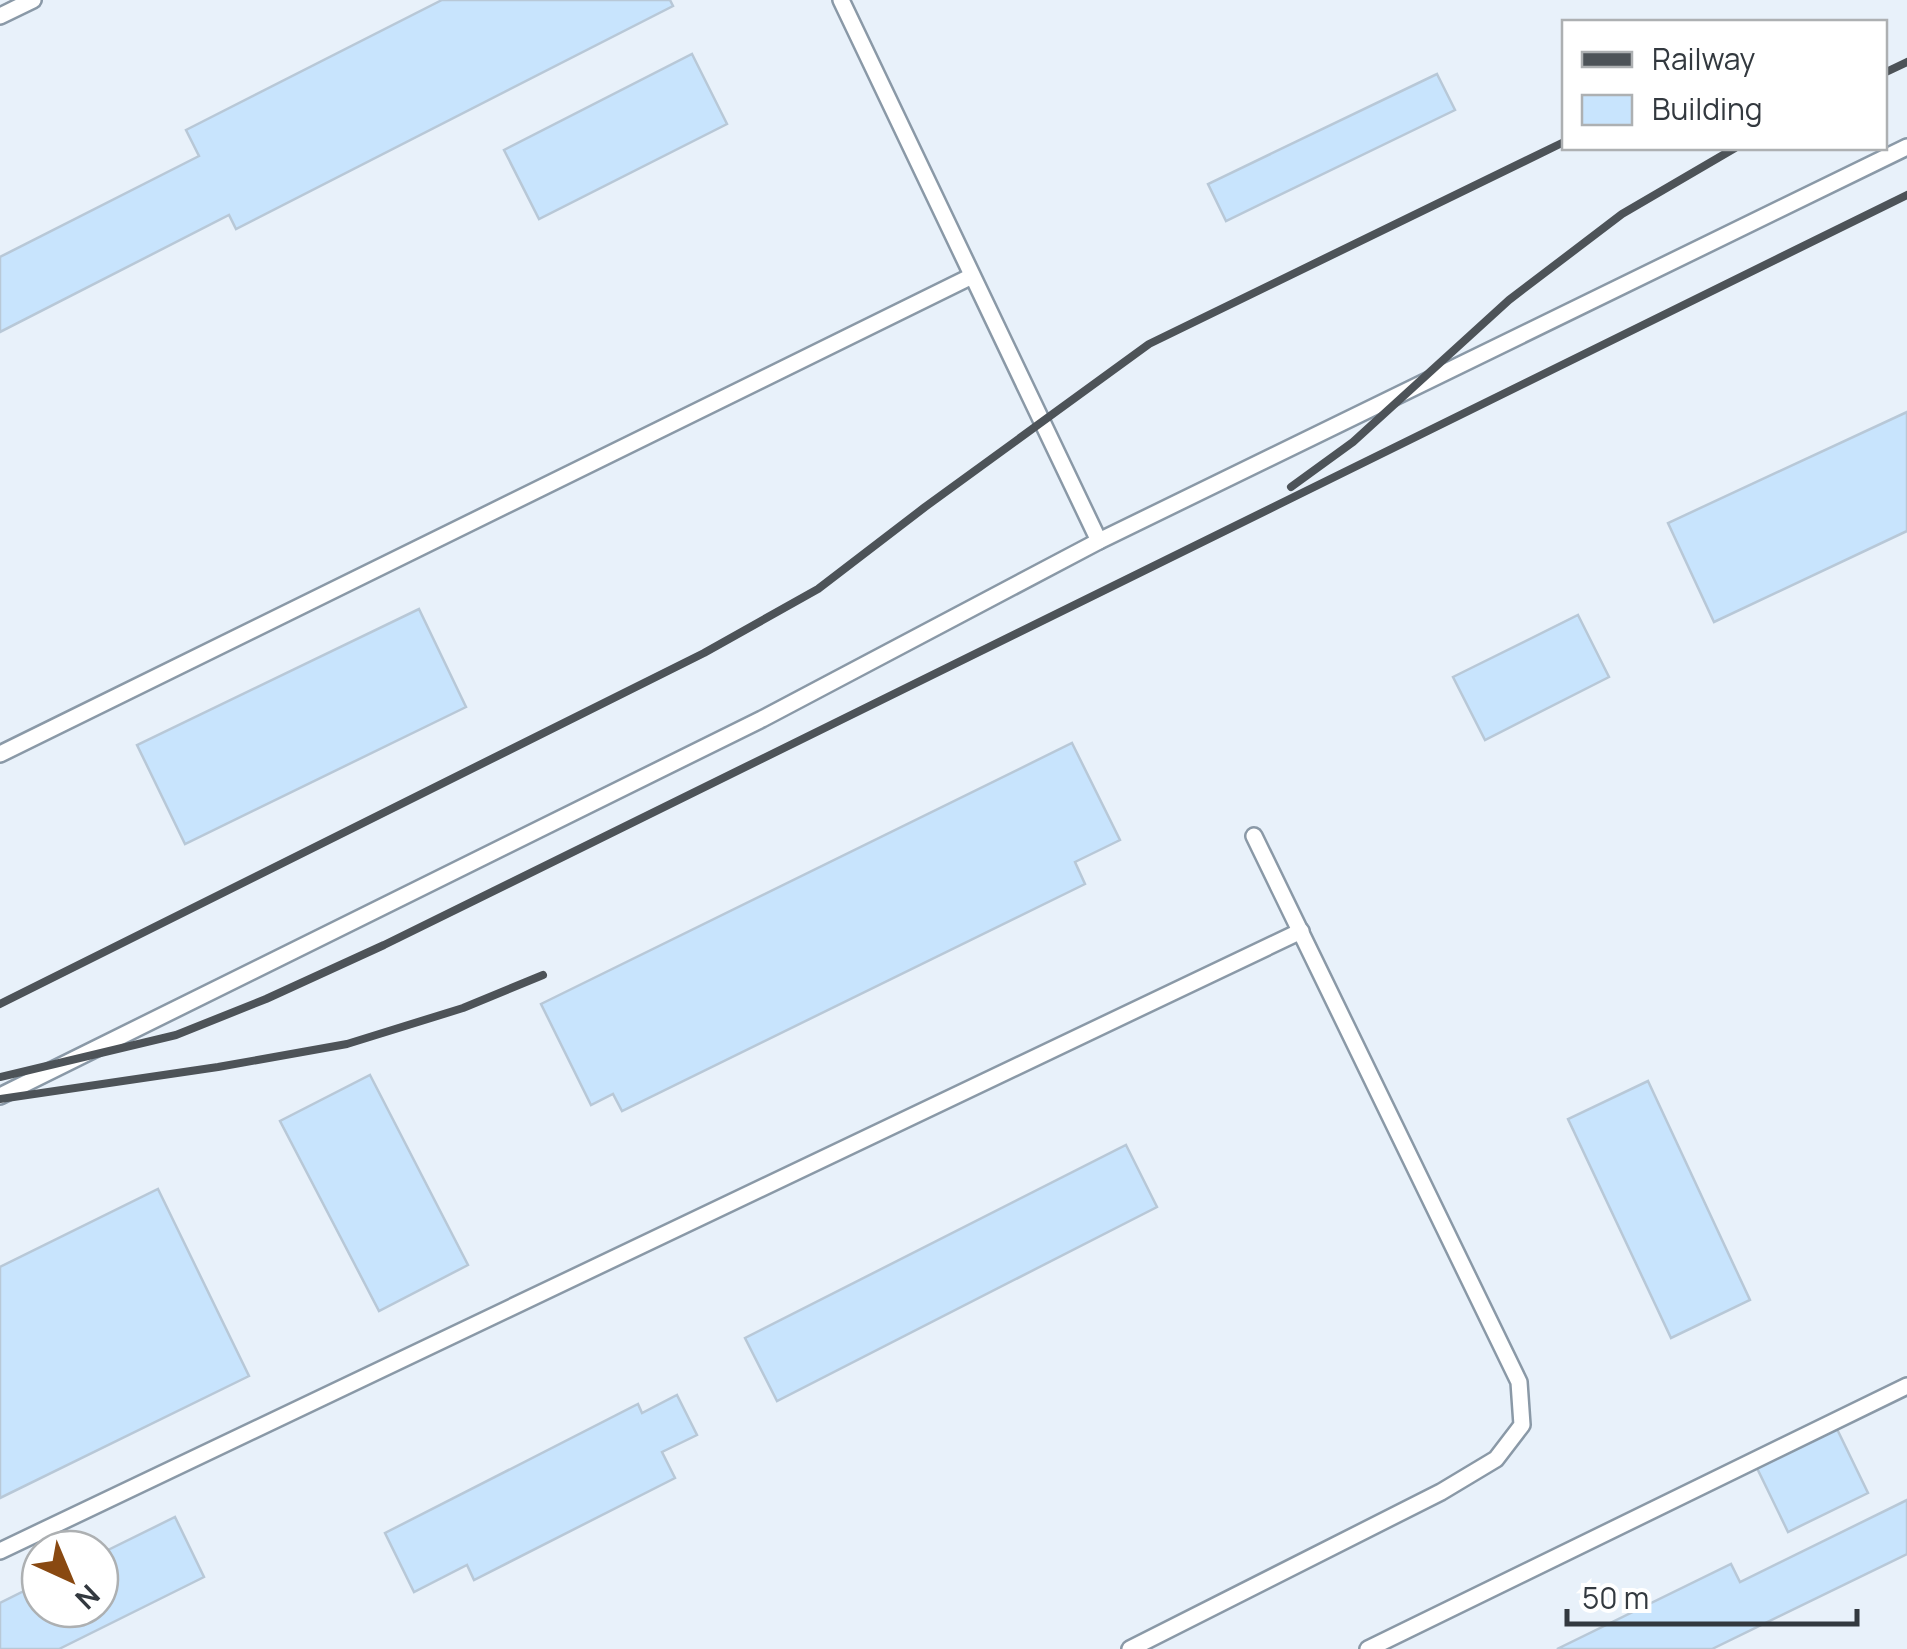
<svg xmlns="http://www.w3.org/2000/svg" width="1907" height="1649" viewBox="0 0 1907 1649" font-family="Manrope,sans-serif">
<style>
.built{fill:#e8f1fa;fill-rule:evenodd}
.building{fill:#c8e4fd;stroke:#b8c8d7;stroke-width:2.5}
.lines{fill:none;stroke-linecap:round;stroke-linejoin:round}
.lane-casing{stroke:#8a99a7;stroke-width:20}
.lane{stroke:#fff;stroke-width:15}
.rail{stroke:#4d5358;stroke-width:8}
</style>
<rect width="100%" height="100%" fill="#f8fbfe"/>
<path class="built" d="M 0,0 L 1907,0 L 1907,1649 L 0,1649 ZM 1564,22 L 1884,22 L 1884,148 L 1564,148 ZM 40,1549 L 100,1549 L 100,1609 L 40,1609 Z"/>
<g class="building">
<path d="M 442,0 L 670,0 L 673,6 L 236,229 L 229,215 L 0,332 L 0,257 L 199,156 L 186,130 Z"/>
<path d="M 692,54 L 727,124 L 539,219 L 504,150 Z"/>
<path d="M 1437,74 L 1455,110 L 1226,221 L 1208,184 Z"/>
<path d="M 1907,412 L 1907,531 L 1714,622 L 1668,523 Z"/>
<path d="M 419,609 L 466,707 L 185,844 L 137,745 Z"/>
<path d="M 1578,615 L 1609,677 L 1485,740 L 1453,677 Z"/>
<path d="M 1072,743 L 1120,840 L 1075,862 L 1085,884 L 622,1111 L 613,1094 L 591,1105 L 541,1004 Z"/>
<path d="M 370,1075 L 468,1265 L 379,1311 L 280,1121 Z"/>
<path d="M 1648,1081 L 1750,1300 L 1671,1338 L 1568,1119 Z"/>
<path d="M 1126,1145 L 1157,1207 L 777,1401 L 745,1338 Z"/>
<path d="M 158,1189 L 249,1376 L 0,1498 L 0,1267 Z"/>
<path d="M 677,1395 L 697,1435 L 662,1452 L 675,1478 L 474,1580 L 467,1565 L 414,1592 L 385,1533 L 638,1404 L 642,1413 Z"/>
<path d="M 1836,1427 L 1868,1493 L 1788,1532 L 1756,1466 Z"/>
<path d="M 1907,1500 L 1907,1554 L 1712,1649 L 1557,1649 L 1731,1564 L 1740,1582 Z"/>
<path d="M 175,1517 L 204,1577 L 59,1649 L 0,1649 L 0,1603 L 40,1583 L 40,1609 L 100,1609 L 100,1554 Z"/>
</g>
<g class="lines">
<g class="lane-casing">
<g id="lane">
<path d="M 841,0 L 1099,541"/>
<path d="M 0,16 L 33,0"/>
<path d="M 0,754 L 972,276"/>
<path d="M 0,1096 L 762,719 L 1099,541 L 1907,147"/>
<path d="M 0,1551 L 1301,931"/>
<path d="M 1130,1649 L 1441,1492 L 1496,1459 L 1522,1425 L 1519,1382 L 1254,836"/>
<path d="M 1368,1649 L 1907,1386"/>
</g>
</g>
<use href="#lane" class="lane"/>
<g class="rail">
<path d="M 1884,73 L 1907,62"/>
<path d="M 1291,487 L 1353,442 L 1509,300 L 1622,214 L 1735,148"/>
<path d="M 0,1004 L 704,653 L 818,589 L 925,507 L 1149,344 L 1564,142"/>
<path d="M 0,1077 L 176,1035 L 266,999 L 384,945 L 1907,195"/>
<path d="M 0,1099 L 218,1067 L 347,1044 L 463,1008 L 543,975"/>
</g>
</g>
<rect x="1562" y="20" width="325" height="130" fill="#ffffff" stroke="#adb0b2" stroke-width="2.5"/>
<rect x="1582" y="52" width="50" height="15" fill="#4d5358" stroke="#adb0b2" stroke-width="2.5"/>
<text x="1652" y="70" font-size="30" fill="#33393f">Railway</text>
<rect x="1582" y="95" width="50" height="30" fill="#c8e4fd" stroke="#adb0b2" stroke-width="2.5"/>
<text x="1652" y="120" font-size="30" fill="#33393f">Building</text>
<g transform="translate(70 1579) rotate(136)"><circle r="48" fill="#ffffff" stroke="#adb0b2" stroke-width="2.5"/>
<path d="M0-8L18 38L0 25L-18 38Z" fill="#894911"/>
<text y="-15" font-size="28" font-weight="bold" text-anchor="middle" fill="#33393f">N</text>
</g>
<path d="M1567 1609v15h290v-15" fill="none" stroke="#33393f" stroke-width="5"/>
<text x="1582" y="1609" font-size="30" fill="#33393f" stroke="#ffffff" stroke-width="8" paint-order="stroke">50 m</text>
</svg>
